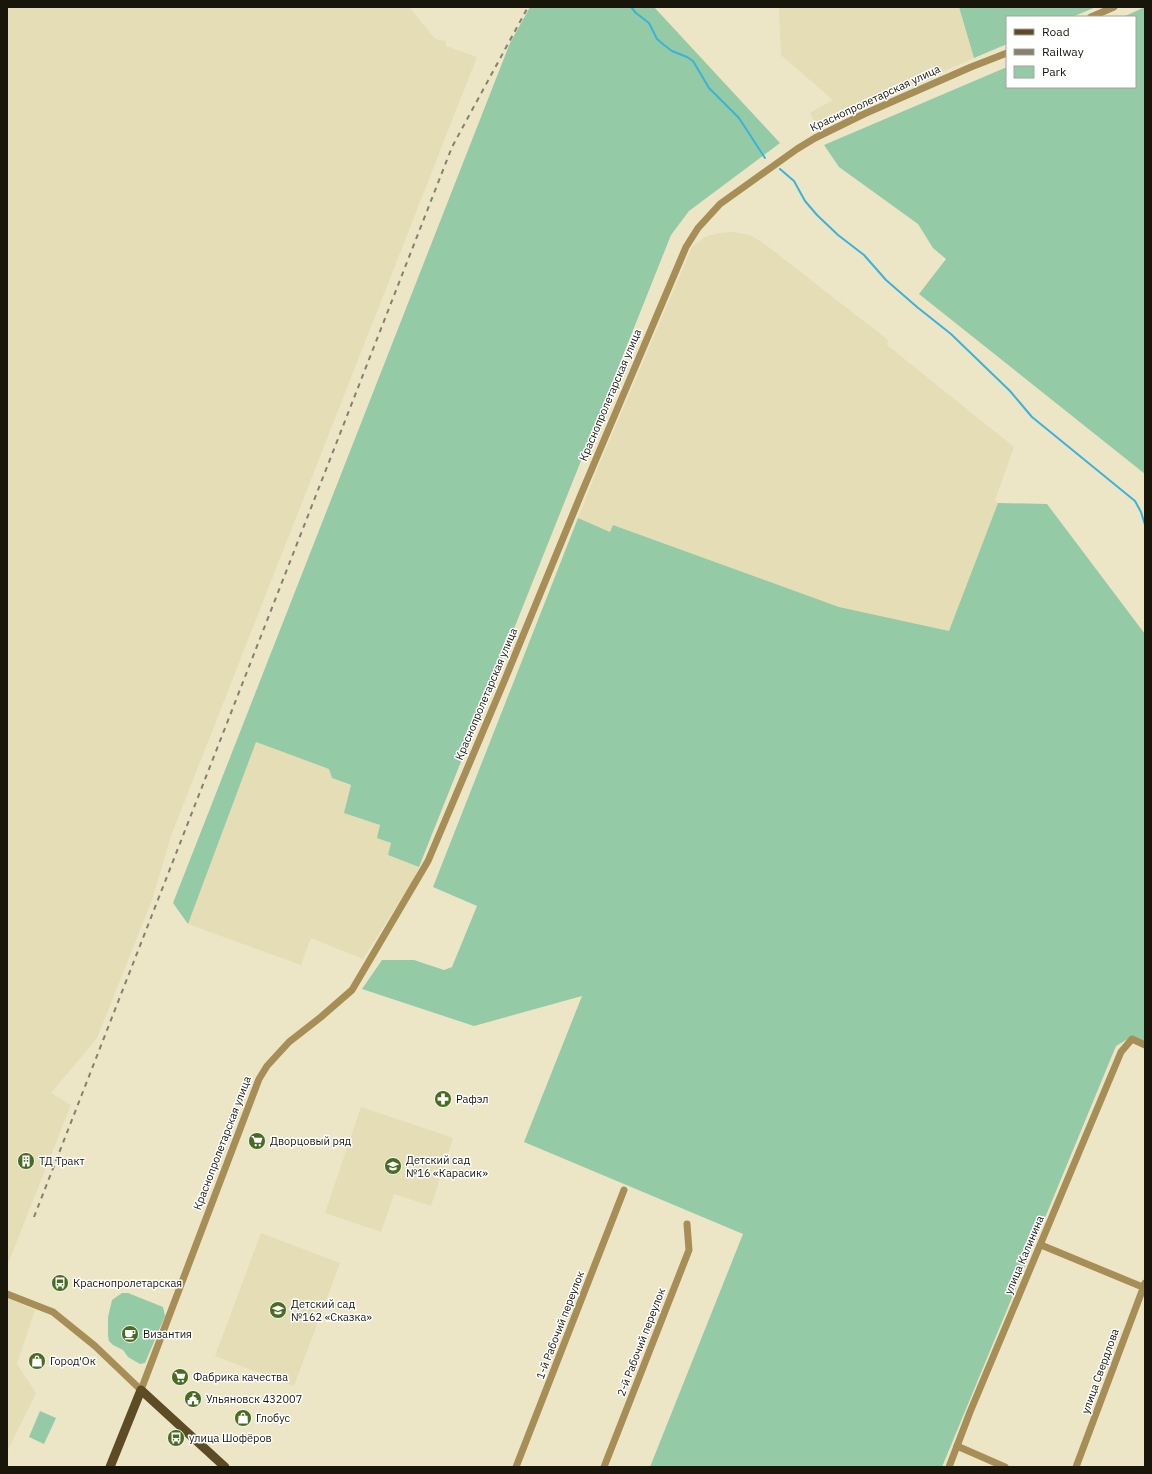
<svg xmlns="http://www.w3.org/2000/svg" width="1152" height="1474" viewBox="0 0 1152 1474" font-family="'IBM Plex Sans',sans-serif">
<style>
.built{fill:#e4ddb6}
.green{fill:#94caa5}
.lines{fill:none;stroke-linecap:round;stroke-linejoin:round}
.stream{stroke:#3ab3db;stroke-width:2}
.minor{stroke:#a78e56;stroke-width:7}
.major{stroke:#5c4b24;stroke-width:9}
.rail{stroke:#84806b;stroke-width:2;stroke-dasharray:5 5;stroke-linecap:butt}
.labels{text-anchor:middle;stroke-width:3;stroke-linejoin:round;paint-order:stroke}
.street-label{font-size:11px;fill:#18160b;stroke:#fff}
.poi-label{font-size:11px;fill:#18160b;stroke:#fff;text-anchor:start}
</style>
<rect width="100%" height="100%" fill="#ece6c7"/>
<g class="built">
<path d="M 7,7 L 409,7 L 435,39 L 446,41 L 446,46 L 477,57 L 171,836 L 152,900 L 97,1038 L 51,1093 L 71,1105 L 7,1266 Z"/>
<path d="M 778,7 L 959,7 L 974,58 L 817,127 L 810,113 L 833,100 L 781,55 L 779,9 Z"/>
<path d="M 733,232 L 750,235 L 762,242 L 888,340 L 887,345 L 1014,447 L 995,500 L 998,503 L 949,631 L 839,607 L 614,525 L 610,532 L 578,518 L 599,465 L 692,247 L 705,237 L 719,233 Z"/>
<path d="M 256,742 L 329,769 L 332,778 L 351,786 L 391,843 L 388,855 L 419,867 L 413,880 L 363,959 L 311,938 L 301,965 L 188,924 Z"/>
<path d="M 361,1107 L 453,1138 L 431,1206 L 394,1194 L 381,1232 L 325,1213 Z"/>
<path d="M 261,1233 L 340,1263 L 294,1386 L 215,1356 Z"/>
<path d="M 7,1298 L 35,1310 L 17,1364 L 36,1393 L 7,1452 Z"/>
</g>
<g class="green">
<path d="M 530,7 L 654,7 L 780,143 L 689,211 L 671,235 L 419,867 L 388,855 L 391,843 L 377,838 L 380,825 L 344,813 L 351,785 L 332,778 L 329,769 L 256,742 L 188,924 L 173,903 L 510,43 Z"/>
<path d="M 959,7 L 1096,7 L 1072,17 L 1007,17 L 1007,44 L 974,58 Z"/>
<path d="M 1145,7 L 1145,474 L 919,294 L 946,259 L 933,248 L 918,224 L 839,167 L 824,145 L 1007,67 L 1007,87 L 1135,87 L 1135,17 L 1123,17 Z"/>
<path d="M 998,503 L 1047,504 L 1145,634 L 1145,1043 L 1131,1037 L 1116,1046 L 942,1467 L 650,1467 L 743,1234 L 524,1142 L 582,996 L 474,1026 L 362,989 L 382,960 L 414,960 L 444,970 L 452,967 L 477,906 L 433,887 L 578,518 L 610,532 L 613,525 L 839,607 L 949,631 Z"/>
<path d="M 122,1293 L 128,1293 L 163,1307 L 165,1316 L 145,1363 L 140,1364 L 128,1357 L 123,1350 L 113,1345 L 109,1341 L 108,1336 L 108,1317 L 112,1300 Z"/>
<path d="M 40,1411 L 56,1418 L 44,1444 L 29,1437 Z"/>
</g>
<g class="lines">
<g class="stream">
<path d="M 631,7 L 636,13 L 649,23 L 657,39 L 664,45 L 672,51 L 687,57 L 693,61 L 709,88 L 739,118 L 765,158"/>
<path d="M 780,169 L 794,181 L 805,201 L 817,215 L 838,235 L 864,255 L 886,280 L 917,307 L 951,334 L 1010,391 L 1032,417 L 1135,501 L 1141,512 L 1145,525"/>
</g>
<g class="minor">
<path d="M 1091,17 L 1114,7"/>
<path d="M 1041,1245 L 1145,1288"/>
<path d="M 7,1294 L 53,1312 L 95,1346 L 141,1390 L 259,1079 L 267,1066 L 289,1042 L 321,1017 L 352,990 L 428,861 L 503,684 L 582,492 L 686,247 L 698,228 L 720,204 L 797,149 L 815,138 L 864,114 L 971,67 L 1007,53"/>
<path d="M 957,1446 L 1005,1467"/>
<path d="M 516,1467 L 624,1190"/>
<path d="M 604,1467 L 689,1250 L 687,1224"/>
<path d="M 949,1467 L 970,1412 L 1121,1052 L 1132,1039 L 1145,1045"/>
<path d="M 1076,1467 L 1145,1283"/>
</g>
<path class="major" d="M 110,1467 L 141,1390 L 225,1467"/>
<path class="rail" d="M 34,1217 L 452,147 L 528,7"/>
</g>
<defs>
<g id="pharmacy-disc" transform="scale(0.9)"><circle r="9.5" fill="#496c23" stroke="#fff"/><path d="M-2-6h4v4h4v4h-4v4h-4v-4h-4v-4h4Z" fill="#fff"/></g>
<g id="supermarket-disc" transform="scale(0.9)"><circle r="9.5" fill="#496c23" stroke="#fff"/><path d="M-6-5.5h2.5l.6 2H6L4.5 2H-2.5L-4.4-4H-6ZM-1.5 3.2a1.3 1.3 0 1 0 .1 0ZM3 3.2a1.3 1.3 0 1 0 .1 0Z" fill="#fff"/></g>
<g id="building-disc" transform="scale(0.9)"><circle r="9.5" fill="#496c23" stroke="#fff"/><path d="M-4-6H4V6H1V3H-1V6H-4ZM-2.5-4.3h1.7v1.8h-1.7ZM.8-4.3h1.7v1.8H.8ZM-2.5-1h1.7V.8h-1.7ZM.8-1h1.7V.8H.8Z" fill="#fff"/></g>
<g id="school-disc" transform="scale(0.9)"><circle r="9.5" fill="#496c23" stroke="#fff"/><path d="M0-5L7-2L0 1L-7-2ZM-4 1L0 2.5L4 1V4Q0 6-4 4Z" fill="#fff"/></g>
<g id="bus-disc" transform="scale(0.9)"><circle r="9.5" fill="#496c23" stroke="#fff"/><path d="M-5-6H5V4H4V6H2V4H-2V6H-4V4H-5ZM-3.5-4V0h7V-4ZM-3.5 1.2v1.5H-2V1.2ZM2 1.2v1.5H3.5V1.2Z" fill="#fff"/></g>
<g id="cafe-disc" transform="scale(0.9)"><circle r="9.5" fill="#496c23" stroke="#fff"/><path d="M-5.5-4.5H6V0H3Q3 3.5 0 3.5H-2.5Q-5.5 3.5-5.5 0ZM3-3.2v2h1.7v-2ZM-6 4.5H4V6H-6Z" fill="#fff"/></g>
<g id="shop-disc" transform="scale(0.9)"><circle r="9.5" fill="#496c23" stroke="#fff"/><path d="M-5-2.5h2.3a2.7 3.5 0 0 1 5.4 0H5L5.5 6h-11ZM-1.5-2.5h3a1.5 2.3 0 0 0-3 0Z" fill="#fff"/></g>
<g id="civic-disc" transform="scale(0.9)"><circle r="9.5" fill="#496c23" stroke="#fff"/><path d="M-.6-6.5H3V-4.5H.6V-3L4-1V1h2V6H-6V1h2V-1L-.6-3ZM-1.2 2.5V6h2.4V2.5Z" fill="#fff"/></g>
</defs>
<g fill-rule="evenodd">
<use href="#pharmacy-disc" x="443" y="1099"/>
<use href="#supermarket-disc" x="257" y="1141"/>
<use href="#building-disc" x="26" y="1161"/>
<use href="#school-disc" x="393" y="1166"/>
<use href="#bus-disc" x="60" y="1283"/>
<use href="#school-disc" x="278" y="1310"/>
<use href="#cafe-disc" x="130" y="1334"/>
<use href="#shop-disc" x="37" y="1361"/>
<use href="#supermarket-disc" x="180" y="1377"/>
<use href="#civic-disc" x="193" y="1399"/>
<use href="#shop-disc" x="243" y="1418"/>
<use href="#bus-disc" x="176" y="1438"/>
</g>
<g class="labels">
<g class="street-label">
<text transform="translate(875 98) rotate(-25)" y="4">Краснопролетарская улица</text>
<text transform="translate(610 395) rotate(-67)" y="4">Краснопролетарская улица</text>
<text transform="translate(486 694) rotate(-67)" y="4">Краснопролетарская улица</text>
<text transform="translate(222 1143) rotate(-69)" y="4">Краснопролетарская улица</text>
<text transform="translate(1024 1255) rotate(-67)" y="4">улица Калинина</text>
<text transform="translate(560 1325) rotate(-69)" y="4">1-й Рабочий переулок</text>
<text transform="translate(641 1342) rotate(-69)" y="4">2-й Рабочий переулок</text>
<text transform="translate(1100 1371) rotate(-70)" y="4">улица Свердлова</text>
</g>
<g class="poi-label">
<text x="456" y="1103">Рафэл</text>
<text x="270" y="1145">Дворцовый ряд</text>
<text x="406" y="1164">Детский сад<tspan x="406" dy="13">№16 «Карасик»</tspan></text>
<text x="39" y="1165">ТД Тракт</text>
<text x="73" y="1287">Краснопролетарская</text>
<text x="291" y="1308">Детский сад<tspan x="291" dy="13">№162 «Сказка»</tspan></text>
<text x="143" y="1338">Византия</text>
<text x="50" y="1365">Город'Ок</text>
<text x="193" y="1381">Фабрика качества</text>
<text x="206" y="1403">Ульяновск 432007</text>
<text x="256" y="1422">Глобус</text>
<text x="189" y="1442">улица Шофёров</text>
</g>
</g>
<rect width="1152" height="1474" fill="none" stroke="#18160b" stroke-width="16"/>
<rect x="1006" y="16" width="130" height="72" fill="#ffffff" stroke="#a3a29d"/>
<rect x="1014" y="29" width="20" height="6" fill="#5c4b24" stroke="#a3a29d"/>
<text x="1042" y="36" font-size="12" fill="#18160b">Road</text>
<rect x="1014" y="49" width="20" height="6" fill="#84806b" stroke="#a3a29d"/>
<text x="1042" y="56" font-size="12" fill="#18160b">Railway</text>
<rect x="1014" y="66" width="20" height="12" fill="#94caa5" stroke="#a3a29d"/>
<text x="1042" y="76" font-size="12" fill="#18160b">Park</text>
</svg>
